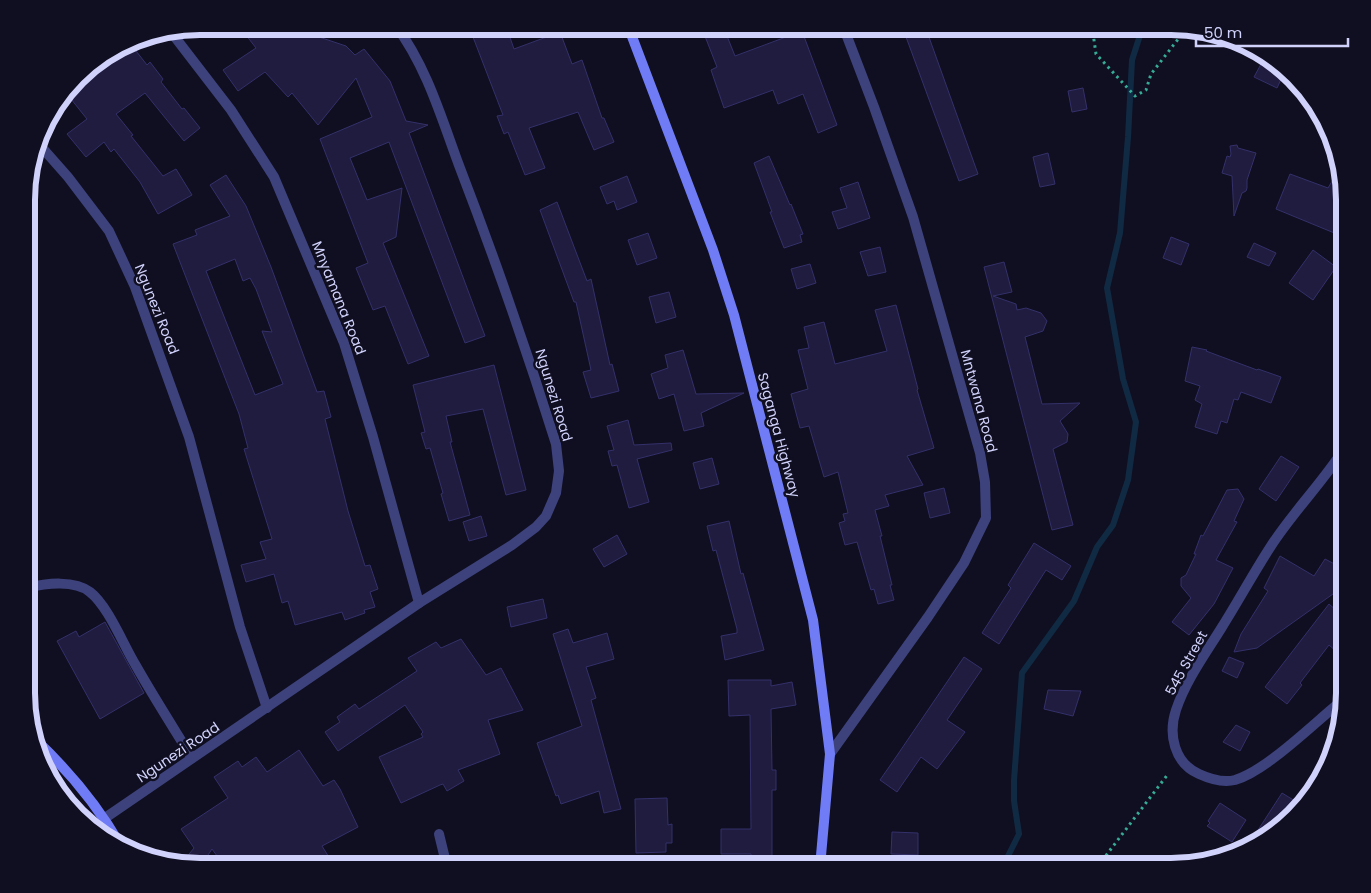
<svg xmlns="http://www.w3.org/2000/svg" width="1371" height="893" viewBox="0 0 1371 893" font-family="Poppins,sans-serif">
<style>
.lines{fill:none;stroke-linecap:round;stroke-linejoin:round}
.stream{stroke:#112a43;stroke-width:6}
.building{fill:#1f1c40;stroke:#34306a;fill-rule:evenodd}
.path{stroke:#36ab95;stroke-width:3;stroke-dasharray:2.5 4;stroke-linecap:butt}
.lane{stroke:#3d427c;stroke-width:10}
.street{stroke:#3d427c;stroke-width:10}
.secondary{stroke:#6f7cf5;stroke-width:10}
.labels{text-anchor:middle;stroke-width:5;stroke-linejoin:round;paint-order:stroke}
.street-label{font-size:14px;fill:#d1d2fc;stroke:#100f21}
.rim{fill:none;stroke:#d1d2fc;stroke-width:6}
</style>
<rect width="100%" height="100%" fill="#100f21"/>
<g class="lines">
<path class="stream" d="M 1003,866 L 1019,834 L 1014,801 L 1014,780 L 1022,673 L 1074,601 L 1097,547 L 1113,525 L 1128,480 L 1136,422 L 1123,379 L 1107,288 L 1120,233 L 1128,137 L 1132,60 L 1143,26"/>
</g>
<g class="building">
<path d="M 239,26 L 332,26 L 319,37 L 346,46 L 355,55 L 364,49 L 390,81 L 406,121 L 428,125 L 409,133 L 485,336 L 465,343 L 389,142 L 350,158 L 367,200 L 402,188 L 396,237 L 383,243 L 429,356 L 408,364 L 385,306 L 373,310 L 356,268 L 368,263 L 320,139 L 372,117 L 356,78 L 318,125 L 292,93 L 288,97 L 265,72 L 238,91 L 223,70 L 256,48 Z"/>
<path d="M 503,26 L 506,26 L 514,49 L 560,32 L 572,64 L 582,60 L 602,118 L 604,118 L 614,142 L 594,150 L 578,112 L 529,128 L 545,168 L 525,175 L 508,132 L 504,134 L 497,116 L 503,115 L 473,37 Z"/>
<path d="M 701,26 L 723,26 L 735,56 L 802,31 L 837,125 L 818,133 L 803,94 L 778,104 L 773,90 L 724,108 L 711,70 L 717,67 Z"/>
<path d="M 902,26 L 925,26 L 978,174 L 959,181 Z"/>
<path d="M 129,42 L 147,65 L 150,62 L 163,79 L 161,82 L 182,109 L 184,108 L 200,128 L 184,141 L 145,93 L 116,114 L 133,135 L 131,136 L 163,176 L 176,169 L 192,195 L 158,214 L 140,182 L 114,149 L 111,152 L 104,142 L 86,157 L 67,134 L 87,119 L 67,94 L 86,69 Z"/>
<path d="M 1266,55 L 1284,73 L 1277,88 L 1254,77 Z"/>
<path d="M 1083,88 L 1087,109 L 1072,112 L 1068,91 Z"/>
<path d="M 1237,145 L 1238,148 L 1256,153 L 1247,180 L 1247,188 L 1246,191 L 1242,193 L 1234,216 L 1232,176 L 1222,173 L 1227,156 L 1230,157 L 1231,154 L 1230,146 Z"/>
<path d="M 1048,153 L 1055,184 L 1040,187 L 1033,157 Z"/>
<path d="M 769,156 L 790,205 L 791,204 L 803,234 L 800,235 L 802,242 L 784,248 L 770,212 L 772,212 L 754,163 Z"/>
<path d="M 1290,174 L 1328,188 L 1334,178 L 1343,183 L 1344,189 L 1344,237 L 1276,209 Z"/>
<path d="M 226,175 L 246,206 L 271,267 L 317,392 L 324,391 L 331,417 L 325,419 L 348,511 L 365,566 L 370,565 L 378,589 L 370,592 L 375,607 L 364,610 L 365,613 L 345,620 L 342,612 L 295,625 L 288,601 L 282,603 L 274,574 L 246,582 L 241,565 L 266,559 L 260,542 L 272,539 L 244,449 L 248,448 L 239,414 L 173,244 L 197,235 L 195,230 L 230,216 L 210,185 ZM 235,259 L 243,281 L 250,278 L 256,289 L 272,332 L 262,331 L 283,384 L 255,395 L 206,271 Z"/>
<path d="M 627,176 L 637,202 L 617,210 L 614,201 L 607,204 L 600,187 Z"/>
<path d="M 858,182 L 870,218 L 838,229 L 832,212 L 847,208 L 840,188 Z"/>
<path d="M 557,202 L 587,281 L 591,279 L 610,365 L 612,364 L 619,391 L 591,398 L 583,372 L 591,370 L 576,302 L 574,302 L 540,210 Z"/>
<path d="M 648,233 L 657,258 L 637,265 L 628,240 Z"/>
<path d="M 1171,237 L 1189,244 L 1181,265 L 1163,258 Z"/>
<path d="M 1254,243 L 1276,253 L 1269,266 L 1247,257 Z"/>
<path d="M 880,247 L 886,272 L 868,276 L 860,252 Z"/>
<path d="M 1313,250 L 1336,267 L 1313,300 L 1289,283 Z"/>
<path d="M 1004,262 L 1012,292 L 993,296 L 1016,304 L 1017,310 L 1026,308 L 1041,313 L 1047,321 L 1043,331 L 1025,337 L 1042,404 L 1080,403 L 1060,421 L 1068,434 L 1067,442 L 1053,449 L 1073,525 L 1052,530 L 984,267 Z"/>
<path d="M 810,264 L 816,283 L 797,289 L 791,269 Z"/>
<path d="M 669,292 L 676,317 L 656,323 L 649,297 Z"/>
<path d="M 896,305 L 918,389 L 917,390 L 934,448 L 907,456 L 923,485 L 885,495 L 889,506 L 875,510 L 882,536 L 880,536 L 892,585 L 890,585 L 894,600 L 878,604 L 874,589 L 871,590 L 857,542 L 845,545 L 839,523 L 845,521 L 843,514 L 848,513 L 838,472 L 824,477 L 809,426 L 800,428 L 791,394 L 808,389 L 798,350 L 809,348 L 804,327 L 824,322 L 835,364 L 887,351 L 875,310 Z"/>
<path d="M 1192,347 L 1207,350 L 1206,351 L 1257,370 L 1258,369 L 1281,377 L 1271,403 L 1241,392 L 1238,400 L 1234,399 L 1227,423 L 1221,421 L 1217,434 L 1195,427 L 1202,404 L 1195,400 L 1200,386 L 1185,381 Z"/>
<path d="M 683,350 L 696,394 L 744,393 L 701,413 L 704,426 L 684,431 L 674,394 L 659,399 L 651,374 L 668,368 L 665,355 Z"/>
<path d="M 494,365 L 526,490 L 506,495 L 483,409 L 446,416 L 452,442 L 450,442 L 470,515 L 449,521 L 441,494 L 443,493 L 430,448 L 426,449 L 421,433 L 425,432 L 413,385 Z"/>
<path d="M 628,420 L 634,445 L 671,443 L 672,450 L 637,459 L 649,502 L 629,508 L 617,465 L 612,466 L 608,451 L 614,450 L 607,426 Z"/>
<path d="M 1281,456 L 1299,467 L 1276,501 L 1259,489 Z"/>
<path d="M 712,458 L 719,484 L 700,489 L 693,463 Z"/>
<path d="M 944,488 L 950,513 L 930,518 L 924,493 Z"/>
<path d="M 1238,489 L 1244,499 L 1234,521 L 1237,522 L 1216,560 L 1233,568 L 1214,604 L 1189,635 L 1172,622 L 1191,598 L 1181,586 L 1181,578 L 1186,575 L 1196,554 L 1194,554 L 1201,535 L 1203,536 L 1227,490 Z"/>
<path d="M 481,516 L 487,536 L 469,541 L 463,522 Z"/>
<path d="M 729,521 L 741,574 L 743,573 L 764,650 L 725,660 L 721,636 L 737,633 L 737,629 L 716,550 L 713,551 L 707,526 Z"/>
<path d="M 617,535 L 627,554 L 604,567 L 593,549 Z"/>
<path d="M 1034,543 L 1071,566 L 1062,580 L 1046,570 L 999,644 L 982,633 L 1011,588 L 1008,585 Z"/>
<path d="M 1280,556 L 1314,576 L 1325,559 L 1344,569 L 1344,582 L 1340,589 L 1257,648 L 1234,652 L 1241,634 L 1268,591 L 1264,588 Z"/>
<path d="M 543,599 L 547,618 L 511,627 L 507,607 Z"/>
<path d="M 1329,604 L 1344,617 L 1344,658 L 1329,645 L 1300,683 L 1302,685 L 1287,704 L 1265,687 Z"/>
<path d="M 105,622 L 144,693 L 100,719 L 57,641 L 76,631 L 79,637 Z"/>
<path d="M 568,629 L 573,643 L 607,633 L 614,659 L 586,667 L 596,698 L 591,700 L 621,809 L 604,813 L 599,791 L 561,804 L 558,795 L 556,796 L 537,743 L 582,726 L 553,634 Z"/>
<path d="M 461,639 L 486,675 L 501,668 L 523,710 L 488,720 L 500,754 L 458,770 L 464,781 L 447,791 L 443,784 L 440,785 L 401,803 L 379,757 L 423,737 L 421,734 L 423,732 L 405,705 L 338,751 L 325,732 L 340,722 L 337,717 L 355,704 L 359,709 L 417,671 L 408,658 L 436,642 L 441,648 Z"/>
<path d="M 964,657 L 982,669 L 947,720 L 965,732 L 937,769 L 921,757 L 897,792 L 880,780 L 896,757 Z"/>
<path d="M 1229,657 L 1244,663 L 1237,678 L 1222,671 Z"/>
<path d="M 728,680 L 771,680 L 771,686 L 792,682 L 796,705 L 771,709 L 772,770 L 776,770 L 776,790 L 772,790 L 772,857 L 751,857 L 751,854 L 721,854 L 721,829 L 751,829 L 750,715 L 729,716 Z"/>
<path d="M 1048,690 L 1081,691 L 1073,716 L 1044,709 Z"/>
<path d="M 1236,725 L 1250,732 L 1240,751 L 1223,742 Z"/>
<path d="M 299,750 L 323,786 L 334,780 L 340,789 L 358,827 L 322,846 L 335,867 L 225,867 L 212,849 L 200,867 L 181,864 L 194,848 L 181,829 L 228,798 L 214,777 L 238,761 L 242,767 L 256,757 L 267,772 Z"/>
<path d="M 1282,793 L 1300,804 L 1258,844 L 1251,846 L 1249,844 Z"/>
<path d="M 667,798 L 668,825 L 672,824 L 672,843 L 666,843 L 666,852 L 636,853 L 635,799 Z"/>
<path d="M 1220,803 L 1246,820 L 1232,842 L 1207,826 L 1210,823 L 1208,821 Z"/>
<path d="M 892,832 L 918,833 L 918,855 L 891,854 Z"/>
</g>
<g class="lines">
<g class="path">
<path d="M 1092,26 L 1096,54 L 1135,96 L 1146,90 L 1151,74 L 1186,29"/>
<path d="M 1098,866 L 1168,774"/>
</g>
<path class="lane" d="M 28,588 C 46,583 75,580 90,592 C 108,606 123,644 135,664 C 153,696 173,727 192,758"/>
<g class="street">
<path d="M 171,32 L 231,110 L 274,177 L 344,343 L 373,437 L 419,603"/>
<path d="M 38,143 L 68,177 L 109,231 L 135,287 L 189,437 L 240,627 L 267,708"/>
<path d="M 1344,449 C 1322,483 1293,512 1271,546 C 1254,572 1239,600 1222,627 C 1206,653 1186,680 1176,710 C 1168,734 1174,763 1199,774 C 1210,779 1223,783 1235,780 C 1268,770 1316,721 1344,699"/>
<path d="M 830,754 L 928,617 L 964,563 L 986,518 L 985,482 L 980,453 L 913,217 L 874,107 L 843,26"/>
<path d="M 105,818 L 419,603 L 512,545 L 536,527 L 546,516 L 556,493 L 559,471 L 556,444 C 527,351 495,259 460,168 C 442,120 427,67 396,26"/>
<path d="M 439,834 L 447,867"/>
</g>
<g class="secondary">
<path d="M 628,26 L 713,250 L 734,315 L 813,620 L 830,754 L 820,867"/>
<path d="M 36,740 C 70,772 98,806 121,846"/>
</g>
</g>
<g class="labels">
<g class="street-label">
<text transform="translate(339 298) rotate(68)" y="5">Mnyamana Road</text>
<text transform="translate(157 309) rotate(68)" y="5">Ngunezi Road</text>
<text transform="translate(554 395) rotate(73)" y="5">Ngunezi Road</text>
<text transform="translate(979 401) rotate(75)" y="5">Mntwana Road</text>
<text transform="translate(779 435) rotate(75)" y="5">Saganga Highway</text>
<text transform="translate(1186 663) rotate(-61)" y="5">545 Street</text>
<text transform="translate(178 752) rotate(-34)" y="5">Ngunezi Road</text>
</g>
</g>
<path d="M0 0H1371V893H0ZM200 35H1171A165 165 0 0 1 1336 200V693A165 165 0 0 1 1171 858H200A165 165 0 0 1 35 693V200A165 165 0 0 1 200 35Z" fill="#100f21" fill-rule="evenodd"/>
<path class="rim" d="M200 35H1171A165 165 0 0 1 1336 200V693A165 165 0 0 1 1171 858H200A165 165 0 0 1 35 693V200A165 165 0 0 1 200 35Z"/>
<path d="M1196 38v8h152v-8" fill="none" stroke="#d1d2fc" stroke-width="2.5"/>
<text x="1204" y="38" font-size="15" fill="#d1d2fc" stroke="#100f21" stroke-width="4" paint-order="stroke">50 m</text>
</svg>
